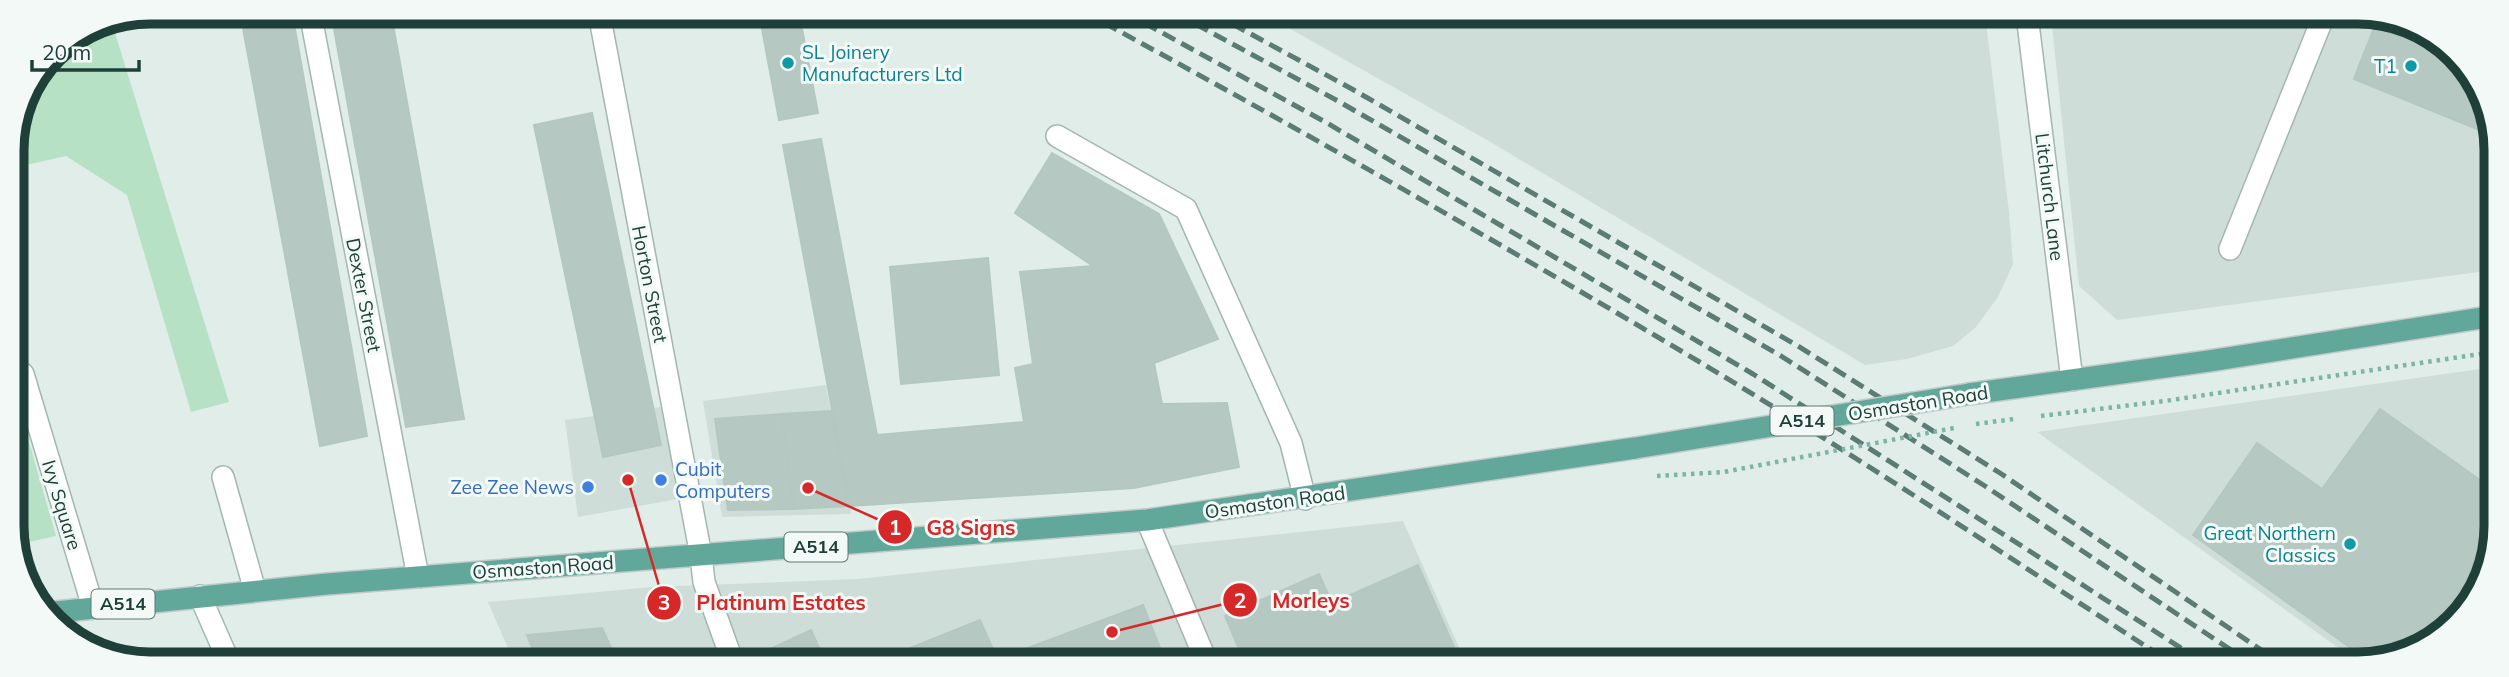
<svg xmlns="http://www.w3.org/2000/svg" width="2509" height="677" viewBox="0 0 2509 677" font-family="Mulish,sans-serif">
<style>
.built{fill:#cfddd8}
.green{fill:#b7e1c5}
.building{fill:#b6c8c2;stroke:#b3c8c0;stroke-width:2}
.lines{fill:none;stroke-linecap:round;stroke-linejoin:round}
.lane-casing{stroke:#a3b6b1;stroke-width:24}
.street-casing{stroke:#a3b6b1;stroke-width:24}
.secondary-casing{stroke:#9ebab2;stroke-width:24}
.primary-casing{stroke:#c0cac8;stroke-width:24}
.path{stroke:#7eb4a7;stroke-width:4.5;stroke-dasharray:3.5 5;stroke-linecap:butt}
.lane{stroke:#fff;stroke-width:21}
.street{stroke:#fff;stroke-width:21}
.secondary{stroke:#fff;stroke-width:21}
.primary{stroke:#61a89a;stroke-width:21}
.rail{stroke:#5a7c75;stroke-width:5;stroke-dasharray:14 7;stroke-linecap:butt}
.primary-bridge-casing{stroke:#c0cac8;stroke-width:24;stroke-linecap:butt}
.path-bridge{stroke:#7eb4a7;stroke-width:4.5;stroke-dasharray:3.5 5;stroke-linecap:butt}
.primary-bridge{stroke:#61a89a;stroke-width:21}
.culture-dot{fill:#0f9aa8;stroke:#f2f9f6;stroke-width:2.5}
.shop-dot{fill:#3f7fe0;stroke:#f2f9f6;stroke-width:2.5}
.labels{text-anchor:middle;stroke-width:6;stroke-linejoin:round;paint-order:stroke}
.shield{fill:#f2f9f6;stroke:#5e7872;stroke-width:2}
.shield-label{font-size:18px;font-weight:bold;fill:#1f4039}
.culture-label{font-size:19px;fill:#0d838f;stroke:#f2f9f6;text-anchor:end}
.street-label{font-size:19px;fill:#1f4039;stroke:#f2f9f6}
.shop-label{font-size:19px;fill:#366cbe;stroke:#f2f9f6;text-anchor:start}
.rim{fill:none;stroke:#1f4039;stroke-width:9}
.leader{fill:none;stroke:#d62828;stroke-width:2.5}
.callout-dot{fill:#d62828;stroke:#f2f9f6;stroke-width:2.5}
.mark-label{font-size:21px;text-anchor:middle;font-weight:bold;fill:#fff}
.callout-label{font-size:21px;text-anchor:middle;font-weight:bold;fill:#d62828;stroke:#f2f9f6;stroke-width:6;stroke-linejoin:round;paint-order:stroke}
</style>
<rect width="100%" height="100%" fill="#e1ede9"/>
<g class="built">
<path d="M 1264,14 L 1985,14 L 2009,212 L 2013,264 L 1998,297 L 1976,327 L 1953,346 L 1907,359 L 1865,365 L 1487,140 Z"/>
<path d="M 2051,15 L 2386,15 L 2457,53 L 2494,123 L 2494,270 L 2117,320 L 2079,286 Z"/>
<path d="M 2494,367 L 2494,554 L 2449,631 L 2368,664 L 2361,664 L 2037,432 Z"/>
<path d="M 826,385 L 851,514 L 722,517 L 703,401 Z"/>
<path d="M 661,407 L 678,499 L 578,517 L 565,420 Z"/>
<path d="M 1403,521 L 1466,663 L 514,662 L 488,602 L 652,587 L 857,579 Z"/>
</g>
<g class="green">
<path d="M 111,20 L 229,402 L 191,412 L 127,195 L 66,156 L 13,168 C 13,145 14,119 23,98 C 36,65 77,27 111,20 Z"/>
<path d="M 14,399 L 19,407 L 56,536 L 15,545 Z"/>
</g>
<g class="building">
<path d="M 240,12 L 292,12 L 367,436 L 320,446 Z"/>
<path d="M 331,12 L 391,13 L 464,419 L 406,427 Z"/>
<path d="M 759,13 L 799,13 L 818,113 L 779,120 Z"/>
<path d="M 2379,15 L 2386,15 L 2457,53 L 2494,123 L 2494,136 L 2354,79 Z"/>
<path d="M 592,113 L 661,445 L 603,457 L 534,125 Z"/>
<path d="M 821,139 L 877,435 L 1024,422 L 1015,368 L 1033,364 L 1020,272 L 1093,266 L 1015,213 L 1052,153 L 1159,214 L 1218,339 L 1154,363 L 1162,404 L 1227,403 L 1239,467 L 1134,488 L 850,506 L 783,145 Z"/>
<path d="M 988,258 L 999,375 L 901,384 L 890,267 Z"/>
<path d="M 2380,409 L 2494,490 L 2494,554 L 2449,631 L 2372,663 L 2193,535 L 2257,443 L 2322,489 Z"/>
<path d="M 831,411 L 849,506 L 793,509 L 782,414 Z"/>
<path d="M 782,414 L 793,509 L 728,510 L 715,419 Z"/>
<path d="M 1418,565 L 1461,663 L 1245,663 L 1225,616 L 1319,574 L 1332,603 Z"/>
<path d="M 1143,605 L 1166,663 L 999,663 L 998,659 Z"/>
<path d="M 980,620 L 999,663 L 873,663 Z"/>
<path d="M 602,628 L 618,663 L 538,662 L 527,635 Z"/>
<path d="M 811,630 L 826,663 L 752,663 L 750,658 Z"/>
</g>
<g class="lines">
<g class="lane-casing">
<g id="lane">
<path d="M 1057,136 L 1186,209 L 1291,443 L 1305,499"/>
<path d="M 2230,249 L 2324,15"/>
<path d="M 223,477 L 255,591"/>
<path d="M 701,556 L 704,582 L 733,663"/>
</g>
</g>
<g class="street-casing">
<g id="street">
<path d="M 310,12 L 418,577"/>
<path d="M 599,13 L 701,556"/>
<path d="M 2027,15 L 2072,380"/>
<path d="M 14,367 L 23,374 L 93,607"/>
<path d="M 1147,520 L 1207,663"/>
</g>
</g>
<g class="secondary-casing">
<path id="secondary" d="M 200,596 L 229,662"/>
</g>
<g class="primary-casing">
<g id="primary">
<path d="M 1969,394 L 2209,361 L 2494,316"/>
<path d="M 46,613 L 327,584 L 1147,520 L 1635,448"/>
</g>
</g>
<path class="path" d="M 2041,416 L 2165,401 L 2494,352"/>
<use href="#lane" class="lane"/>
<use href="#street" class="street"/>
<use href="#secondary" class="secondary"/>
<use href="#primary" class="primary"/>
<g class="rail">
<path d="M 1086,13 C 1301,130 1513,250 1723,376 C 1875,468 2024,567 2173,664"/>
<path d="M 1126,13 L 1327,123 L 1753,374 L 2206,664"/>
<path d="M 1177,14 L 1338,101 L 1781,356 L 1985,486 L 2252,664"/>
<path d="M 1214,14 L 1352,89 L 1798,346 L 2000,473 L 2282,664"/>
</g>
<g class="primary-bridge-casing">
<path id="primary-bridge" d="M 1635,448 L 1969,394"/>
</g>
<g class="path-bridge">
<path d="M 1976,424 L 2014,419"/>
<path d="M 1657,476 L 1724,472 L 1954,428"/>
</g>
<use href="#primary-bridge" class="primary-bridge"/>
</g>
<g class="culture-dot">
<circle cx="788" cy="63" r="7"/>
<circle cx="2411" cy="66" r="7"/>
<circle cx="2350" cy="544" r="7"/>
</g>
<g class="shop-dot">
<circle cx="661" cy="480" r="7"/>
<circle cx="588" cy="487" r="7"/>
</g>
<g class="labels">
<g class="shield">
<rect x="1770.5" y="406.5" width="63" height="29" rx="5"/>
<rect x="784.5" y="532.5" width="63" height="29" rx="5"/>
<rect x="91.5" y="589.5" width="63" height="29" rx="5"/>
</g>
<g class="shield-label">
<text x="1802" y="427">A514</text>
<text x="816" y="553">A514</text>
<text x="123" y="610">A514</text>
</g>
<g class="culture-label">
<text x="802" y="59" text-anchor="start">SL Joinery<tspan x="802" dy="22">Manufacturers Ltd</tspan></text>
<text x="2397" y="73">T1</text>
<text x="2336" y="540">Great Northern<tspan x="2336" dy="22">Classics</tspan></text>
</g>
<g class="street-label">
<text transform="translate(2050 197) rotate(83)" y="7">Litchurch Lane</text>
<text transform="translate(650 284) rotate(79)" y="7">Horton Street</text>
<text transform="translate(364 295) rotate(79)" y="7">Dexter Street</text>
<text transform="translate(1918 403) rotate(-9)" y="7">Osmaston Road</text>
<text transform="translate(1275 502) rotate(-8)" y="7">Osmaston Road</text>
<text transform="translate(62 505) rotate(73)" y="7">Ivy Square</text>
<text transform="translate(543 567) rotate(-4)" y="7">Osmaston Road</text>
</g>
<g class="shop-label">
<text x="675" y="476">Cubit<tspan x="675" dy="22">Computers</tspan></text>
<text x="574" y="494" text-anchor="end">Zee Zee News</text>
</g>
</g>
<path d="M0 0H2509V677H0ZM150 24H2358A126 126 0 0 1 2484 150V526A126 126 0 0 1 2358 652H150A126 126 0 0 1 24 526V150A126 126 0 0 1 150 24Z" fill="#f2f9f6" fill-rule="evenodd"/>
<path class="rim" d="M150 24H2358A126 126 0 0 1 2484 150V526A126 126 0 0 1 2358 652H150A126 126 0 0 1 24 526V150A126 126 0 0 1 150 24Z"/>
<path class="leader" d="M808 488L895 527M1112 632L1240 600M628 480L664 603"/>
<g class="callout-dot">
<circle cx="808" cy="488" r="7"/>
<circle cx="1112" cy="632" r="7"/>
<circle cx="628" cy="480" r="7"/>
<circle cx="895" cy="527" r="18"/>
<circle cx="1240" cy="600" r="18"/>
<circle cx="664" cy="603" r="18"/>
</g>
<g class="mark-label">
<text x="895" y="535">1</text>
<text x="1240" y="608">2</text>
<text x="664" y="610">3</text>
</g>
<g class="callout-label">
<text x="971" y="535">G8 Signs</text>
<text x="1311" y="608">Morleys</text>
<text x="781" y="610">Platinum Estates</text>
</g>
<path d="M32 60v10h107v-10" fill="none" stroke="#1f4039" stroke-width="3.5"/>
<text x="42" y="60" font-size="21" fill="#1f4039" stroke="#f2f9f6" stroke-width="5" paint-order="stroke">20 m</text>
</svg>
